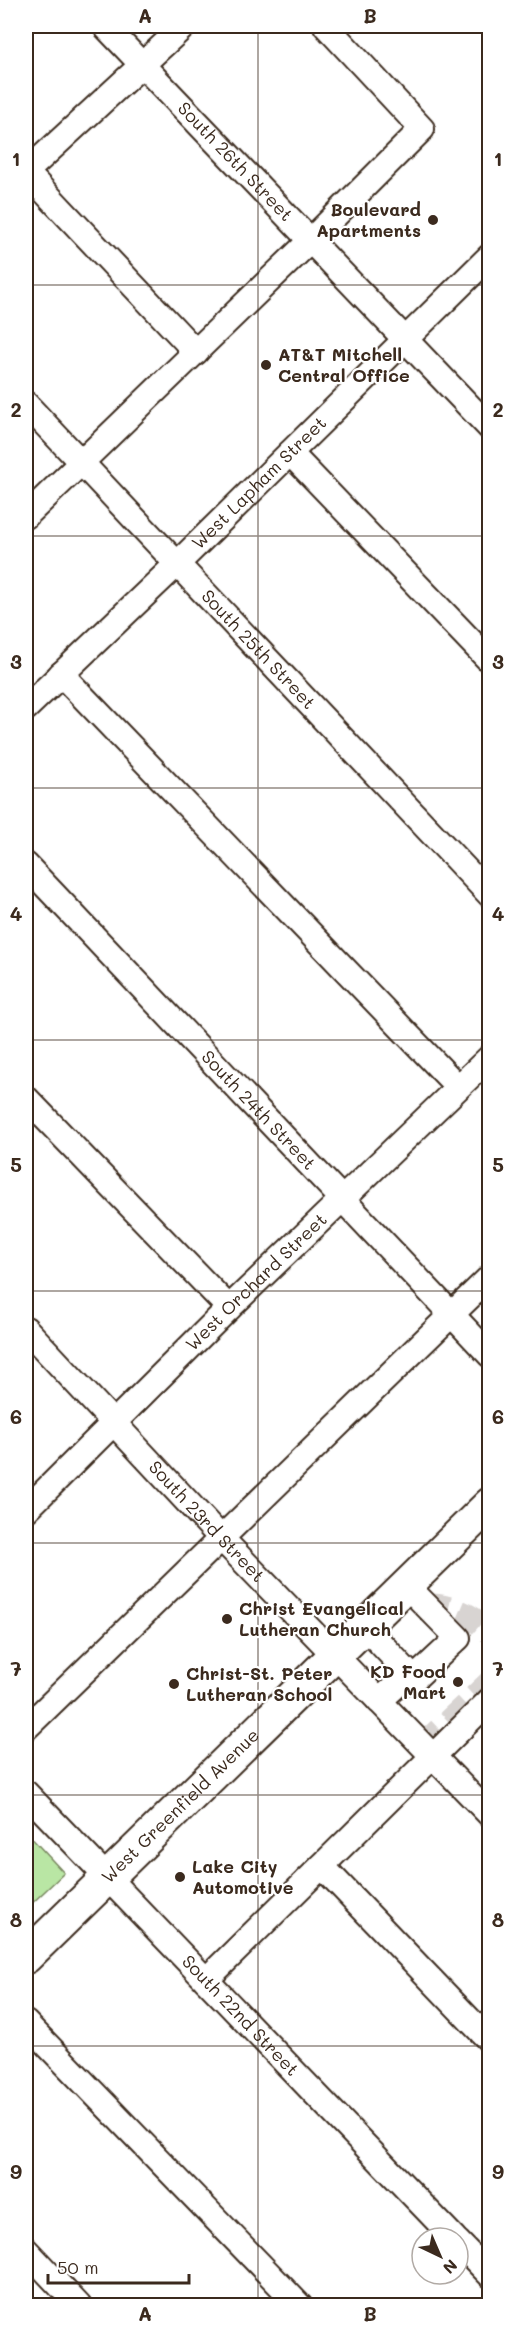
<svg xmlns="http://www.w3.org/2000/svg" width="515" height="2331" font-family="Mali,sans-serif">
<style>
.green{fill:#b9e6a4;stroke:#7a8861;stroke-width:1.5}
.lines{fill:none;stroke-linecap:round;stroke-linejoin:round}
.minor-tunnel{stroke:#d8d4d2;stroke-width:24;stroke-dasharray:24 12;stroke-linecap:butt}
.minor-casing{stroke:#3b2a1e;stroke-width:28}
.major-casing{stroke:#3b2a1e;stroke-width:36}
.minor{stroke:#fff;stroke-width:24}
.major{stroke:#fff;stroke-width:32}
.grid{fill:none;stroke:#3b2a1e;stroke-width:1.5;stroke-opacity:0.55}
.poi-dot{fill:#3b2a1e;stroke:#fff;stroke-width:2}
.labels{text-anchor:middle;stroke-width:4.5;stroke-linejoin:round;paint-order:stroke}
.street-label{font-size:18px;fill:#3b2a1e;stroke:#fff}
.poi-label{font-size:18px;font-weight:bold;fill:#3b2a1e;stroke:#fff;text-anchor:start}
.neatline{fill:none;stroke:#3b2a1e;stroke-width:2}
.grid-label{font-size:20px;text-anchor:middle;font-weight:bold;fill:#3b2a1e}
</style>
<rect width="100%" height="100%" fill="#fff"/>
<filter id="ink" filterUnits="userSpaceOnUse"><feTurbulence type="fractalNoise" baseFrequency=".0167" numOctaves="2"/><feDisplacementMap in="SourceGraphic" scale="12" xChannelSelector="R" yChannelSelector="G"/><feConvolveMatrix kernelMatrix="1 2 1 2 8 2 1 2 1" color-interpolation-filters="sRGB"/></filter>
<g filter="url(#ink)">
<path class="green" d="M26,1832l38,41 -38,36z"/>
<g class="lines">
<g class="minor-tunnel">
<path d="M425,1605c27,1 46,8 65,28"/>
<path d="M422,1746l68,-64"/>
</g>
<g class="minor-casing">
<g id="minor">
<path id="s1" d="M105,26l385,402"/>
<path d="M26,172l170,180"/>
<path d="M26,172l158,-146"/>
<path id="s2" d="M26,404l464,491"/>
<path d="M290,453l200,208"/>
<path d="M26,516l285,-276 111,-111 -96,-103"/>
<path d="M61,674l397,413"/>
<path id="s3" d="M26,708l151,-144 313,-308"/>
<path id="s4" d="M26,865l464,490"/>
<path d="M26,1098l203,210"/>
<path id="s5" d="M26,1329l196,210 268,276"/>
<path id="s6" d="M26,1510l203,-202 261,-251"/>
<path d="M364,1626l50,53"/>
<path d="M379,1701l19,-17 16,-5 44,-41 -52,-53"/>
<path d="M26,1728l464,-451"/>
<path id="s7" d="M26,1793l428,445"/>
<path d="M322,1866l168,175"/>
<path d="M206,1980l284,-280"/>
<path d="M26,2023l274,283"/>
<path d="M458,2242l32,33"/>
<path d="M26,2250l53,56"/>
</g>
</g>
<g class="major-casing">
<g id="major">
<path id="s8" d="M26,1957l464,-453"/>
</g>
</g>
<use href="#minor" class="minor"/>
<use href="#major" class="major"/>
</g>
</g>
<path class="grid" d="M258,26v2280M26,285h464M26,536h464M26,788h464M26,1040h464M26,1291h464M26,1543h464M26,1795h464M26,2046h464"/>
<g class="poi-dot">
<circle cx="433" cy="220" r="6"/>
<circle cx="266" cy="365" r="6"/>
<circle cx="227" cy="1619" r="6"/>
<circle cx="458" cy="1682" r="6"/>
<circle cx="174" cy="1684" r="6"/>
<circle cx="180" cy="1877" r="6"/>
</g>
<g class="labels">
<g class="street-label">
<text dy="6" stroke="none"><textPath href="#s1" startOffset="188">South 26th Street</textPath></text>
<text dy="6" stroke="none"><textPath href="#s3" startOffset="324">West Lapham Street</textPath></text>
<text dy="6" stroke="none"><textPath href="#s2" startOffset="338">South 25th Street</textPath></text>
<text dy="6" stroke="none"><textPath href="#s4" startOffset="338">South 24th Street</textPath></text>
<text dy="6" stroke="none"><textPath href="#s6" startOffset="324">West Orchard Street</textPath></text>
<text dy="6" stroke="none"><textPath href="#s5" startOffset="264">South 23rd Street</textPath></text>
<text dy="6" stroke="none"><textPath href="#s8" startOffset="216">West Greenfield Avenue</textPath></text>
<text dy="6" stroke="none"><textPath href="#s7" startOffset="309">South 22nd Street</textPath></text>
</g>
<g class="poi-label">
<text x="421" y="216" text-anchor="end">Boulevard<tspan x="421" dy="21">Apartments</tspan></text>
<text x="278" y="361">AT&amp;T Mitchell<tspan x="278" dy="21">Central Office</tspan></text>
<text x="239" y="1615">Christ Evangelical<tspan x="239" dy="21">Lutheran Church</tspan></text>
<text x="446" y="1678" text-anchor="end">KD Food<tspan x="446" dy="21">Mart</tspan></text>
<text x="186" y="1680">Christ-St. Peter<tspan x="186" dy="21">Lutheran School</tspan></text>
<text x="192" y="1873">Lake City<tspan x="192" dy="21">Automotive</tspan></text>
</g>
</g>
<rect width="515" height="2331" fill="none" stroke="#fff" stroke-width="66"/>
<g transform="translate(440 2256) rotate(136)"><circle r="28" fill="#ffffff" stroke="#b1aaa5" stroke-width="1.5"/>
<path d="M0-4.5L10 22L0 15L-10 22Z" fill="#3b2a1e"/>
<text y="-9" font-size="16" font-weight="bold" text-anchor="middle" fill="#3b2a1e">N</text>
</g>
<path d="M48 2274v9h141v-9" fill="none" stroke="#3b2a1e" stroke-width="3"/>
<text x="57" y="2274" font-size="18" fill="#3b2a1e" stroke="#ffffff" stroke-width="4.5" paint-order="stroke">50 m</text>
<rect x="33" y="33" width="449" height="2265" class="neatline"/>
<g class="grid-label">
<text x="145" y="23">A</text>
<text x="370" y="23">B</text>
<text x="16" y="166">1</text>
<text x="498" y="166">1</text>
<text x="16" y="417">2</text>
<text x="498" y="417">2</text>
<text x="16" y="669">3</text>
<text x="498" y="669">3</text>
<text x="16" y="921">4</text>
<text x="498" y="921">4</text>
<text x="16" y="1172">5</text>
<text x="498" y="1172">5</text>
<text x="16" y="1424">6</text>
<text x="498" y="1424">6</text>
<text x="16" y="1676">7</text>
<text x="498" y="1676">7</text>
<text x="16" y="1927">8</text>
<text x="498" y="1927">8</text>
<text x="16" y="2179">9</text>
<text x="498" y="2179">9</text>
<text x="145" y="2321">A</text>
<text x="370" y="2321">B</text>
</g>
</svg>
